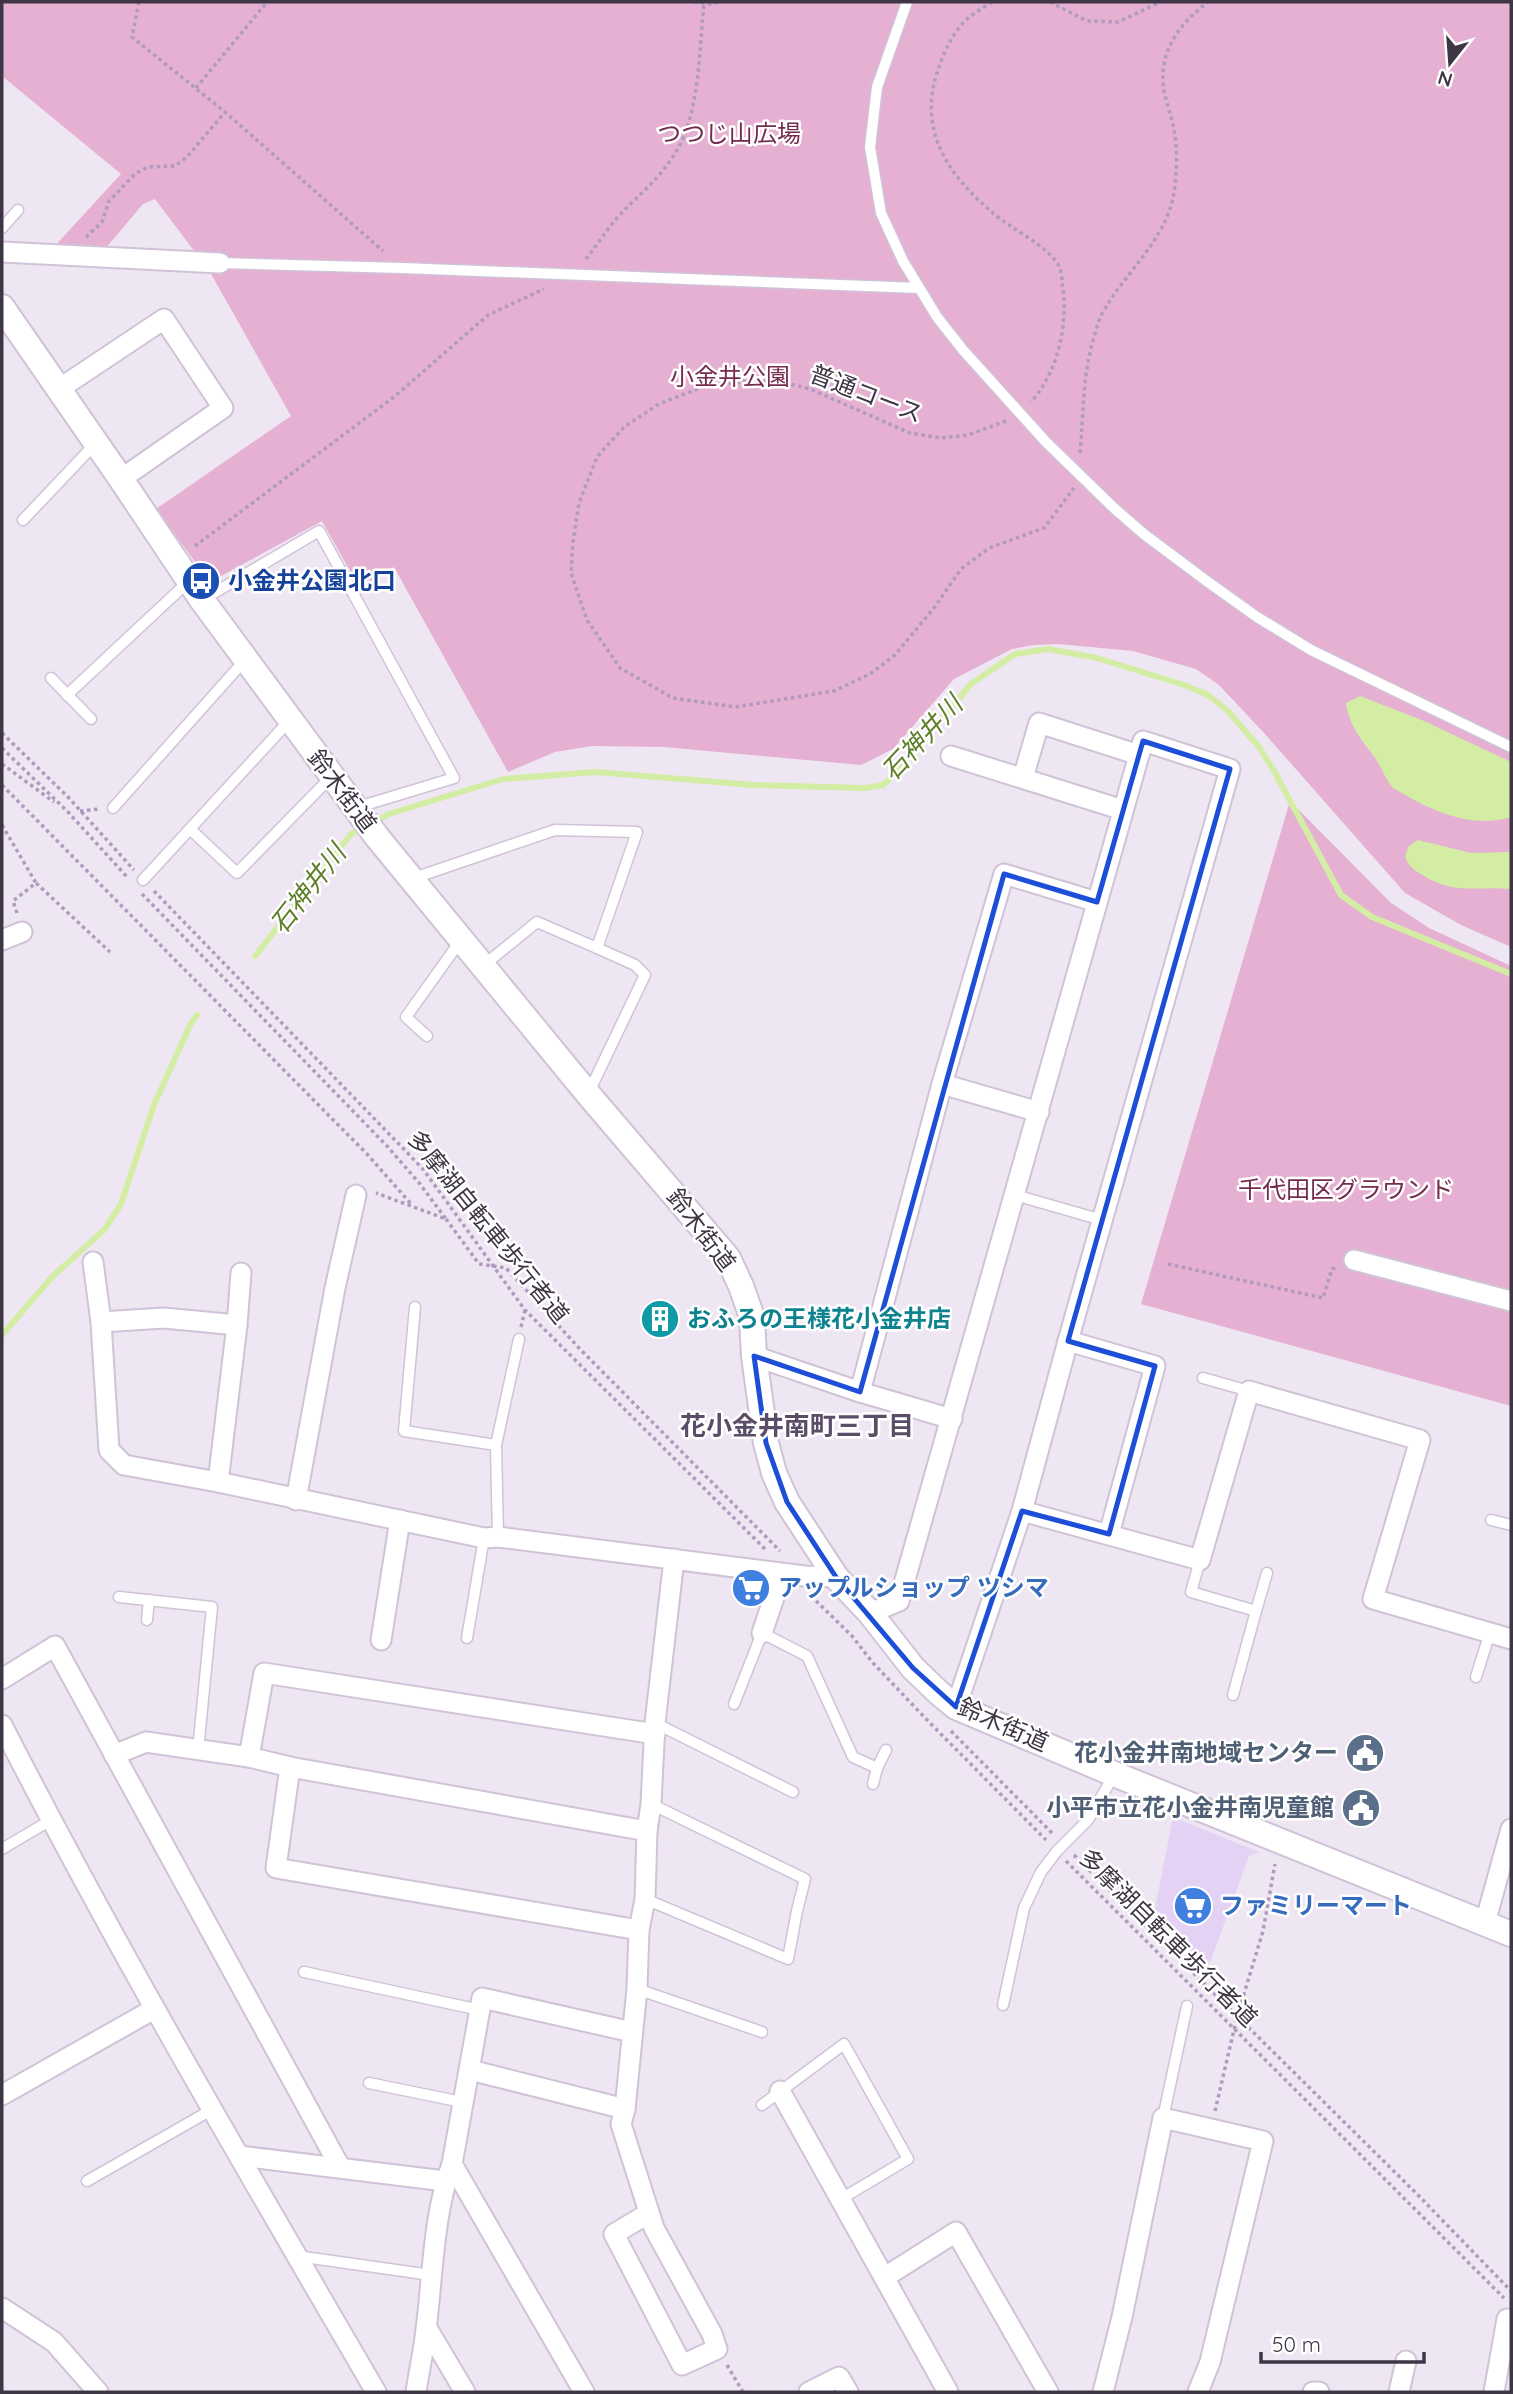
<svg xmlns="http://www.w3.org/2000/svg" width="1513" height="2394" font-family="Quicksand,'Noto Sans JP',sans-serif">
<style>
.commercial{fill:#e3d2f4}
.green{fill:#e5b0d1}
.water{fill:#d4eda4}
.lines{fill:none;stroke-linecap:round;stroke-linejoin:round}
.stream{stroke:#d4eda4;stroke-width:6}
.service-casing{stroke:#d0c3d8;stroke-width:13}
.minor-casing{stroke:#d0c3d8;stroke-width:23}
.tertiary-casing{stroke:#d0c3d8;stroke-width:28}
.path{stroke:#b09bbf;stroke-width:3.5;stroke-dasharray:3.5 3.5;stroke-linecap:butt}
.service{stroke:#fff;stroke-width:10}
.minor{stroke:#fff;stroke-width:19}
.tertiary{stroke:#fff;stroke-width:24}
.marked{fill:none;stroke:#1d4ed8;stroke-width:5;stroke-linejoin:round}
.labels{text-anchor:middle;stroke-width:5;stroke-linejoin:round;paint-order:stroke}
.park-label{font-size:24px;fill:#742b4c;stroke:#fff}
.street-label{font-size:24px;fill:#3e3645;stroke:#fff}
.transit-label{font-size:24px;font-weight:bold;fill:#164399;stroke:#fff;text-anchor:start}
.culture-label{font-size:24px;font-weight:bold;fill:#0d838f;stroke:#fff;text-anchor:start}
.shop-label{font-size:24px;font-weight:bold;fill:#366cbe;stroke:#fff;text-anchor:start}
.service-label{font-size:24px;font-weight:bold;fill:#4e5e75;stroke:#fff;text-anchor:end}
.water-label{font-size:26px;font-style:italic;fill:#5f7e29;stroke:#fff}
.neighbourhood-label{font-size:26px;font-weight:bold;fill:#5b4d67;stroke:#fff}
</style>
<rect width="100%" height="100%" fill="#eee6f2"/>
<path class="commercial" d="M1173,1817l86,35 -10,4 -41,112 -54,-54z"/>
<g class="green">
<path d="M2,2h1509v945l-50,-22 -56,-32 -140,-159 -46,-49 -23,-16 -63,-18 -75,-7 -24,1 -22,4 -58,30 -61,70 -32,16 -197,-18 -72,-1 -37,6 -47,20 -114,-205 -35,20 -37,-66 -112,61 -54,-73 135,-93 -81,-144 -55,-73 -12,5 -38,45 -52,-1 68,-74 -119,-98z"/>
<path d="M1290,801l101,102 38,25 82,38v440l-370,-102z"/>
</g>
<g class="water">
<path d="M1360,696l64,25 87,41v55c-35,11 -73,-3 -104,-21 -4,-3 -10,-5 -14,-8 -8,-9 -12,-23 -20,-33 -12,-15 -25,-32 -27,-52z"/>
<path d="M1418,840l53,13 40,-1v37c-33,-3 -56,6 -87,-13 -10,-6 -15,-9 -19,-19l3,-10z"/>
</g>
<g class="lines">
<g class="stream">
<path d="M374,822l15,-8 114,-35 93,-7 157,13 112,3 18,-3 13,-12 75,-89 44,-30 33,-5 49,9 87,27 24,10 20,16 31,36 14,22 68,126 31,22 139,57"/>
<path d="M255,956l96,-122 14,-7"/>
<path d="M2,1335l51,-59 52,-47 16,-25 33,-99 37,-82 6,-8"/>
</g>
<g class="service-casing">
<g id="service">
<path d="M907,2l-30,85 -7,60 11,66 22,48 34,56 26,33 83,92 69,67 30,26 63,47 49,35 54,33 200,97"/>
<path d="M2,228l16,-18"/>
<path d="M220,263l182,5 516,20"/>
<path d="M23,520l73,-77"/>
<path d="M202,600l117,-69 135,247 -99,30"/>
<path d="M51,678l40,41"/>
<path d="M67,695l122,-114"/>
<path d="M113,808l131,-147"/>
<path d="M190,829l47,44 94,-96"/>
<path d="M411,879l144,-49 82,2 -40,116 -60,-26 -53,43"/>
<path d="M143,880l146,-159"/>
<path d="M427,1036l-21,-19 55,-77"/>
<path d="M589,1092l56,-117 -10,-10 -38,-17"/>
<path d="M1015,1195l87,25"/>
<path d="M415,1307l-11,124 92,14"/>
<path d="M1203,1378l46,13"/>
<path d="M1491,1520l20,5"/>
<path d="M498,1537l-2,-92 23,-106"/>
<path d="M1200,1560l-9,32 65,19 -23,84"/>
<path d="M119,1597l93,10 -14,143"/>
<path d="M1256,1611l11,-38"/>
<path d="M147,1620l2,-20"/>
<path d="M467,1638l17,-100"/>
<path d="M1476,1677l14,-45"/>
<path d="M734,1704l28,-71 45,23 46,101 24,11 -4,16"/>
<path d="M655,1723l138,69"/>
<path d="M877,1768l9,-18"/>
<path d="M2,1849l49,-29"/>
<path d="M645,1899l143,60 9,-48 8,-32 -154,-75"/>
<path d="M304,1972l176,38"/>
<path d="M637,1989l125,43"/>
<path d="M1003,2005l21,-97 17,-36 16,-21 31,-31 26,-45"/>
<path d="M369,2083l93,19"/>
<path d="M762,2105l82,-61 64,115 -67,40"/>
<path d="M1163,2118l24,-112"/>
<path d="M87,2181l126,-72"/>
<path d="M297,2256l134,19"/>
</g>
</g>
<g class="minor-casing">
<g id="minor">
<path d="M2,252l218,11"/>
<path d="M59,389l105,-70 59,89 -102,71"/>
<path d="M951,756l172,54"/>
<path d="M1023,778l16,-55 100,32"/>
<path d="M2,940l20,-8"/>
<path d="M942,1084l97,28"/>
<path d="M1354,1260l157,41"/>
<path d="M93,1262l8,60 8,128 15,15 94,17 266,56 14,-1 307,39 31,1"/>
<path d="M101,1322l63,-4 73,7 4,-52"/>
<path d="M1068,1341l87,25 -46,168"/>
<path d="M754,1356l106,36 92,27"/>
<path d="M860,1392l82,-308 62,-210 93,28"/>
<path d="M218,1482l19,-157"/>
<path d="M296,1500l39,-212 21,-93"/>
<path d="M1022,1511l178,49 49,-169 171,49 -47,159 138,40"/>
<path d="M870,1613l29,-12 244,-860 87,28 -162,572 -46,170 -66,196"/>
<path d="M762,1633l20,-59"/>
<path d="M381,1640l19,-120"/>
<path d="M2,1679l53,-33 285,521"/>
<path d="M2,1725c116,227 246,447 374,667"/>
<path d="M114,1755l32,-13 103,15 41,10 357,64"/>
<path d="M249,1757l15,-84 391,61"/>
<path d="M290,1767l-14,101 363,62"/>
<path d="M1485,1923l26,-94"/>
<path d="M470,2070l155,39"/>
<path d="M780,2091l168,301"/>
<path d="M2,2095l152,-86"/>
<path d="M240,2156l205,25"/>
<path d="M452,2164l132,228"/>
<path d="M649,2213l-35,21 68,131 35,-16 -5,-15 -58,-106 -33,-104 4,-15 12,-120 2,-59 6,-31 2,-68 4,-27 4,-81 19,-164"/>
<path d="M885,2277l71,-45 92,160"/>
<path d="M2,2308l52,34 44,50"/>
<path d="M427,2328l38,64"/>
<path d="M416,2392c3,-21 8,-42 10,-63 7,-53 7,-115 26,-165l30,-166 150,34"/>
<path d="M809,2392l30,-15 9,15"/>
<path d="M1103,2392l19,-75 41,-199 100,23 -53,221 -12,30"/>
<path d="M1313,2392h6"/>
<path d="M1399,2392l7,-31"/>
<path d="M1494,2392l13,-73"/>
</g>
</g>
<g class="tertiary-casing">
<path id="tertiary" d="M2,307l119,172 81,121 175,237 211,257 140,164 13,28 11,31 2,39 12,87 8,30 13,29 49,75 34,36 43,55 26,25 17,14 158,67 397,160"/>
</g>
<g class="path">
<path d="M139,2l-7,35 93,75 158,139"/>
<path d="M694,2l17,2 9,-2"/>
<path d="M992,2c-9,6 -22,13 -30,22 -11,13 -19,30 -24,46 -21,60 10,105 55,143 18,16 54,32 66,53 2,4 3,11 3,16 7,39 -3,89 -31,120"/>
<path d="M1050,2l37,19 31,1 42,-20"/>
<path d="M196,88l71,-86"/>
<path d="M86,237l16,-15 7,-21 27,-28 12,-6 27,-1 12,-9 38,-45"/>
<path d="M586,259c10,-13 19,-26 29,-39 21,-23 45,-41 61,-68 24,-39 23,-103 28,-148"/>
<path d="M1006,421l-38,14 -27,3 -31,-5 -100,-44 -32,-8h-29l-49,7 -41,16 -35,23 -27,30 -18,46 -6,39 -2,31 16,47 33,48 53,30 62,9 99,-16 36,-17 24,-18 40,-48 27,-39 28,-21 55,-20 30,-40"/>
<path d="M1080,453c4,-42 2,-75 14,-116 3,-10 6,-22 12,-30 22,-37 57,-65 67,-109 4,-21 5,-47 1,-69 -3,-16 -10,-31 -11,-47 -2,-35 19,-60 45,-80"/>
<path d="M195,546l199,-149 94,-82 56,-26"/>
<path d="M2,733l66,64 66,73"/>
<path d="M2,748l66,64 60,66"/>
<path d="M2,764l52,38"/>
<path d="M2,785l365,369 44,50"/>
<path d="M80,811l20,-2"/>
<path d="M2,825l34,58"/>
<path d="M154,891l269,278 102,141 242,241"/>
<path d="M142,894l245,252 33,38 26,35 -70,-26"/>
<path d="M17,913l-4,-12 23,-18 74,69"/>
<path d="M446,1219l33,45 27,4 73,80 201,203"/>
<path d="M1168,1264l155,34 9,-29 4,-1"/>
<path d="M521,1327l4,-17"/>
<path d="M811,1596l41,40 21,27 56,59 117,118"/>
<path d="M951,1731l103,104"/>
<path d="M1074,1855l343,339 94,97"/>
<path d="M1066,1861l438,437"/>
<path d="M1215,2111l22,-94 26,-86 12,-67"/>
<path d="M727,2365l16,27"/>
</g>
<use href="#service" class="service"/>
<use href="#minor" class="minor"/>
<use href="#tertiary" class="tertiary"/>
</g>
<path class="marked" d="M1143,741l87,28 -162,572 87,25 -46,168 -87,-23 -66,196 -43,-39 -77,-91 -49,-75 -21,-59 -12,-87 106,36 144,-518 93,28z"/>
<defs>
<g id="bus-disc" transform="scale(2.0125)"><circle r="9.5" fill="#1a4fb4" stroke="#fff"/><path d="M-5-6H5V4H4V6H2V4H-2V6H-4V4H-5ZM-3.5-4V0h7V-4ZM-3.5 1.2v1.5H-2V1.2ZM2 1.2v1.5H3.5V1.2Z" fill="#fff"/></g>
<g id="building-disc" transform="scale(2.0125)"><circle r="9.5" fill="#0f9aa8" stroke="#fff"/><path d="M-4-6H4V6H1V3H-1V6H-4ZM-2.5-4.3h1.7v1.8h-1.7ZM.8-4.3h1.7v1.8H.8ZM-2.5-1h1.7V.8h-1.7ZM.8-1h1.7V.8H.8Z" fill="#fff"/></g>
<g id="supermarket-disc" transform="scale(2.0125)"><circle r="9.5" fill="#3f7fe0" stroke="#fff"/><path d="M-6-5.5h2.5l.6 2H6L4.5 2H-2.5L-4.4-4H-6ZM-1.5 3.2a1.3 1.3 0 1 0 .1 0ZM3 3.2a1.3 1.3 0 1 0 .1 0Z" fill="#fff"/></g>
<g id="civic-disc" transform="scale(2.0125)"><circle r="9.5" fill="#5c6f8a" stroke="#fff"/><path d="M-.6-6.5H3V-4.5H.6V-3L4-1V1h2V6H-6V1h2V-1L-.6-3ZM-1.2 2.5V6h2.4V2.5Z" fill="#fff"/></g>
</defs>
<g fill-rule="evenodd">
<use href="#bus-disc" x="201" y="581"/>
<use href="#building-disc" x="660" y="1319"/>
<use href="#supermarket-disc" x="751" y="1588"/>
<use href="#civic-disc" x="1365" y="1753"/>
<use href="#civic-disc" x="1361" y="1808"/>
<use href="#supermarket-disc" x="1193" y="1906"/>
</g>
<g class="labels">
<g class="park-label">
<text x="729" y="142">つつじ山広場</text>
<text x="730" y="385">小金井公園</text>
<text x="1346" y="1198">千代田区グラウンド</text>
</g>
<g class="street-label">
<text transform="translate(866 394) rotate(21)" y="8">普通コース</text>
<text transform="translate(342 791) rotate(53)" y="8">鈴木街道</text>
<text transform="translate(488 1227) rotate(51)" y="8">多摩湖自転車歩行者道</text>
<text transform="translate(701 1230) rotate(53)" y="8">鈴木街道</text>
<text transform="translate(1003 1725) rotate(24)" y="8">鈴木街道</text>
<text transform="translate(1168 1938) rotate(45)" y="8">多摩湖自転車歩行者道</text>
</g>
<g class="transit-label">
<text x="228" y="589">小金井公園北口</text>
</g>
<g class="culture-label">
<text x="687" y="1327">おふろの王様花小金井店</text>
</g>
<g class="shop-label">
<text x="778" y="1596">アップルショップ ツシマ</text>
<text x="1220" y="1914">ファミリーマート</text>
</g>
<g class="service-label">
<text x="1338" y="1761">花小金井南地域センター</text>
<text x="1334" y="1816">小平市立花小金井南児童館</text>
</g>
<g class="water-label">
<text transform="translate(922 738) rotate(-47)" y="9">石神井川</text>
<text transform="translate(308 889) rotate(-52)" y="9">石神井川</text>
</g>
<g class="neighbourhood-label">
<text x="797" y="1435">花小金井南町三丁目</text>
</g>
</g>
<rect width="1513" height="2394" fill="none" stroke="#3e3645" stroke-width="7"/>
<g transform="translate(1450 63) rotate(197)" stroke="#ffffff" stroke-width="5" paint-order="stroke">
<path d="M0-5L12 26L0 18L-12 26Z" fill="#3e3645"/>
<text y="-10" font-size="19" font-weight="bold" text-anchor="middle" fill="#3e3645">N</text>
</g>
<path d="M1261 2352v10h163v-10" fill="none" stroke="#3e3645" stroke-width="3.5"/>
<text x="1272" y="2352" font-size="21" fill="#3e3645" stroke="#ffffff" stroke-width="5" paint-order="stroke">50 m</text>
</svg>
